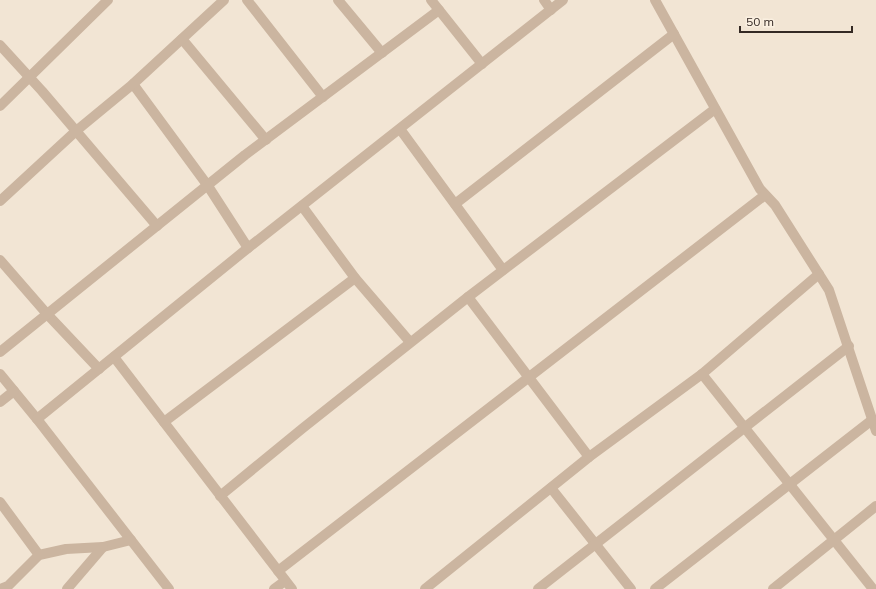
<svg xmlns="http://www.w3.org/2000/svg" width="876" height="589" font-family="Mulish,sans-serif">
<style>
.lines{fill:none;stroke-linecap:round;stroke-linejoin:round}
.minor{stroke:#cbb5a0;stroke-width:10}
</style>
<rect width="100%" height="100%" fill="#f2e5d4"/>
<g class="lines">
<g class="minor">
<path d="M247,0l76,97"/>
<path d="M338,0l44,53"/>
<path d="M431,0l51,64"/>
<path d="M544,0l7,10"/>
<path d="M655,0l105,189 15,16 54,85 47,141"/>
<path d="M182,39l84,101"/>
<path d="M0,45l42,46 115,135"/>
<path d="M133,84l75,102 40,62"/>
<path d="M0,106l108,-106"/>
<path d="M400,129l103,141"/>
<path d="M0,201l76,-70 57,-47 91,-84"/>
<path d="M455,204l219,-170"/>
<path d="M302,206l53,72 55,64"/>
<path d="M0,260l47,54 52,55"/>
<path d="M468,297l121,160"/>
<path d="M0,352l245,-197 194,-145"/>
<path d="M114,357l178,232"/>
<path d="M0,374l37,45 132,170"/>
<path d="M702,374l171,215"/>
<path d="M0,402l14,-11"/>
<path d="M37,419l211,-171 315,-248"/>
<path d="M164,422l191,-144"/>
<path d="M551,488l80,101"/>
<path d="M220,496l83,-68 165,-131 247,-188"/>
<path d="M0,502l39,53"/>
<path d="M278,571l487,-376"/>
<path d="M0,589l8,-3 31,-31 27,-6 37,-2 28,-7"/>
<path d="M67,589l36,-42"/>
<path d="M274,589l11,-8"/>
<path d="M425,589l164,-132 113,-83 117,-100"/>
<path d="M538,589l311,-243"/>
<path d="M655,589l217,-169"/>
<path d="M773,589l103,-83"/>
</g>
</g>
<path d="M740 26v6h112v-6" fill="none" stroke="#342924" stroke-width="2"/>
<text x="746" y="26" font-size="12" fill="#342924" stroke="#faefe0" stroke-width="3" paint-order="stroke">50 m</text>
</svg>
